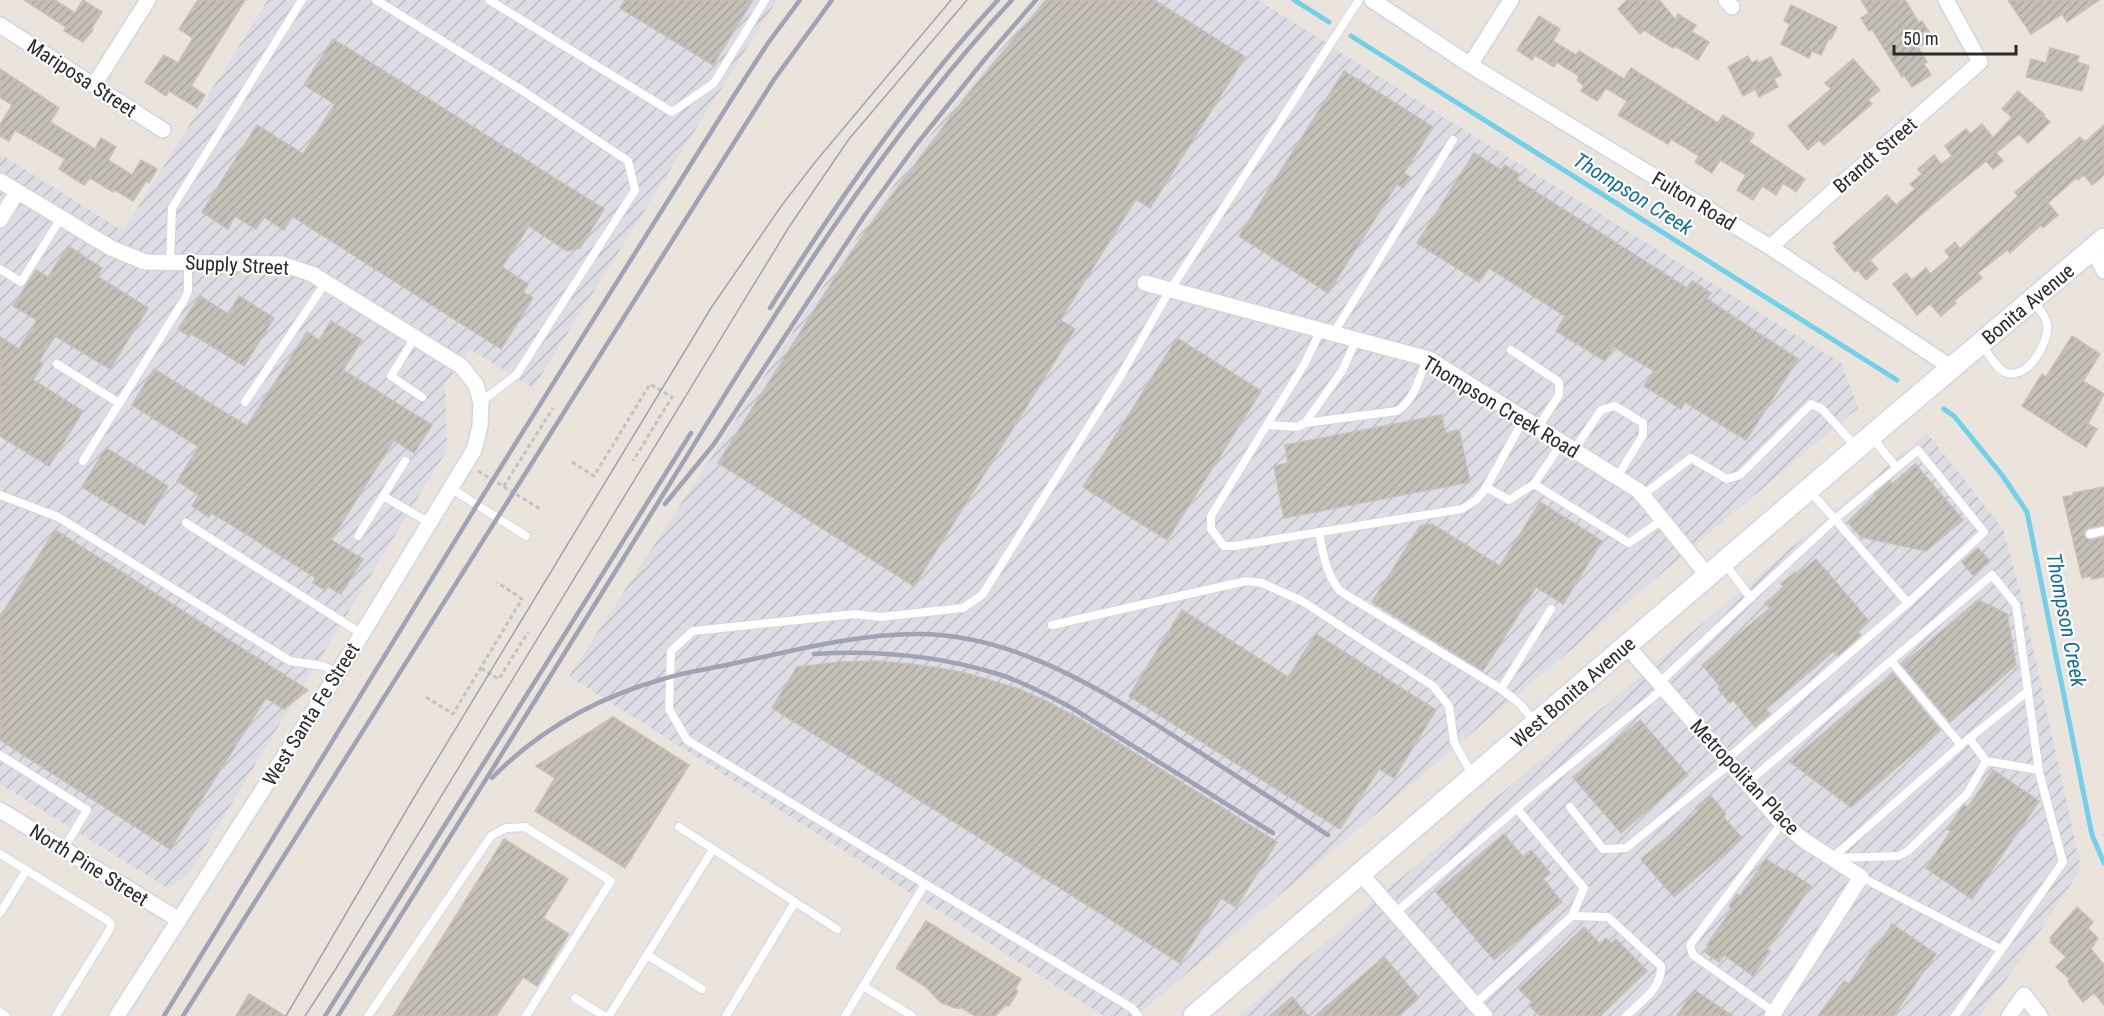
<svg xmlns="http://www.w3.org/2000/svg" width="2104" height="1016" font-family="'Roboto Condensed',sans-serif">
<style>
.industrial{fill:url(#industrial-furrows)}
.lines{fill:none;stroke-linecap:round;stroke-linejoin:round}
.stream{stroke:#71d1eb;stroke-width:5}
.building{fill:url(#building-hatch);stroke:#c7c0b6;stroke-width:1.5}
.service-casing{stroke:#d1d5e2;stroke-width:10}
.minor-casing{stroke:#d1d5e2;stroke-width:18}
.secondary-casing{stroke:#d1d5e2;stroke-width:24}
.path{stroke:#c3c3c3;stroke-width:3;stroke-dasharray:4.5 3;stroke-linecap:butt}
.service{stroke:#fff;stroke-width:8}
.minor{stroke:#fff;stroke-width:15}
.secondary{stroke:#fff;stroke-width:21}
.tram{stroke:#9fa3b3;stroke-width:1.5}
.rail{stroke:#9fa3b3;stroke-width:4.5}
.labels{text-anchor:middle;stroke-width:4.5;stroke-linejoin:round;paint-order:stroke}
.street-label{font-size:20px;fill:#2a2a2a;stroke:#fff}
.water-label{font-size:21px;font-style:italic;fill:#116f96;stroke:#fff}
</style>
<defs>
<pattern id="industrial-furrows" width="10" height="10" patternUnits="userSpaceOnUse" patternTransform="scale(1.5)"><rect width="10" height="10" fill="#dedce4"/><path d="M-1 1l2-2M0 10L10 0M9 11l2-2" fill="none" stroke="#bfbdc4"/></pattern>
<pattern id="building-hatch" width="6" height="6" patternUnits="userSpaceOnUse" patternTransform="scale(1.5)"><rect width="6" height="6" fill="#c4bfb7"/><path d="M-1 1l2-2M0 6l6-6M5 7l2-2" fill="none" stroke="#a9a49e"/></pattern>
</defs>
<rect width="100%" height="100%" fill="#ebe4dc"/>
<g class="industrial">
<path d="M268,0h509l-244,388 -63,-39 -25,35 2,66 -259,425 -20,13 -168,-104v-630l123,77z"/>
<path d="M1041,0h217l193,122 390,241 17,45 -722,608h-32l-535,-340 242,-372 56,-81 59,-83z"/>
<path d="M1927,433l76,96 19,69 59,271 -54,81 -47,66h-742z"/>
</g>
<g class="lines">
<g class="stream">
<path d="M1294,0l35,22"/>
<path d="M1351,36l546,344"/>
<path d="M1944,409l10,7 48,59 25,37 65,323 12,28"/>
</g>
</g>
<g class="building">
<path d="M24,0h31l20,13 8,-13 19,12 -11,17 2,1 -10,12 -19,-11 2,-4z"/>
<path d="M198,0h47l-54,86 14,9 -8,13 -28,-17 -3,5 -21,-14 19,-27 14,8 15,-25 -14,-9z"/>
<path d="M625,0h128l-40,65 -93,-57z"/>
<path d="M1046,0h108l91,57 -95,151 -14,-9 -76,121 15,9 -161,257 -196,-123 124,-197 38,-55 88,-117z"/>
<path d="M1627,0h32l16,19 3,-5 18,11 -4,7 17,10 -11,18 -23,-14 -2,2 -29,-18 -4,4 -22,-25z"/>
<path d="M1861,0h44l14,23 3,-2 11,17 -15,9 9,15 -3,2 7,11 -19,12 -8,-12 -2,2 -30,-48 -3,2 -8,-13 8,-5z"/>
<path d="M2008,0h91l-32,22 -5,-8 -31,20z"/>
<path d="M1791,5l46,22 -6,12 -2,-1 -8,17 -9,-4 -3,7 -28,-14 9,-20 -6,-3z"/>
<path d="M1539,16l21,13 -7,12 23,14 3,-4 45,28 7,-11 87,55 5,-8 31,19 -5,8 56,37 -9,13 -13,-9 -7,12 -14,-9 -9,14 -16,-10 9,-15 -26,-15 -8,13 -17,-11 4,-6 -28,-17 -3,5 -50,-29 9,-14 -21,-13 -9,13 -16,-10 3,-5 -7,-6 2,-4 -22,-14 -3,5 -19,-12 -3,5 -15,-10z"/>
<path d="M333,39l271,170 -24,39 -13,3 -38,-25 -27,41 26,17 -5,8 10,6 -32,51 -209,-133 -8,14 -20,-13 -8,12 -21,-13 -7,13 -26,-17 55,-87 46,29 32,-50 -31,-19z"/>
<path d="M2050,48l29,8 -2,6 12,4 -7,25 -56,-14 5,-18 15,4z"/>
<path d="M1748,56l4,7 5,-3 1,3 13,-6 10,18 -7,4 4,8 -19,10 -4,-8 -12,7 -15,-29z"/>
<path d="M1853,59l27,31 -12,10 4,4 -48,41 -5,-5 -11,10 -20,-24 43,-37 -6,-6z"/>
<path d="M0,69l59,39 -9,14 45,27 6,-11 15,9 -8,13 24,15 9,-15 16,9 -8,14 -3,-2 -3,5 -10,15 -18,-11 -2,2 -23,-14 -6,7 -25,-16 6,-10 -50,-29 -6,11 -9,-5v-11l12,-20 -12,-8z"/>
<path d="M1344,71l89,56 -29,46 6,4 -7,11 -6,-4 -69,109 -89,-57z"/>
<path d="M2018,91l27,24 -2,1 7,6 -22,21 -9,-9 -23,19 7,8 -10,8 -7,-8 -56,46 -60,53 8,9 -12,11 -8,-10 -3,2 -20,-23 2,-1 -4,-5 54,-48 9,10 19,-16 -5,-5 12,-10 -4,-5 16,-14 7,9 11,-8 -7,-10 21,-17 4,5 12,-10 11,14 19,-21 -10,-8z"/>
<path d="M2104,125v50l-12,10 -8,-10 -6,5 -2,-2 -28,25 10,12 -15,13 -2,-3 -31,28 -3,-3 -29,23 4,5 -28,23 2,2 -15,13 -11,-12 -13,11 -24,-31 13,-11 6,7 14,-12 4,6 20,-17 -5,-6 10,-9 5,7 58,-53 -3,-4 65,-55 5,5z"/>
<path d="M1474,153l27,17 4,-5 14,9 -3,5 171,109 5,-7 19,12 -4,6 91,60 -52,81 -61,-38 -4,7 -37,-23 10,-15 -40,-24 -9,14 -49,-30 9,-15 -76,-48 -10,14 -62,-39z"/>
<path d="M68,246l34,22 -5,8 51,32 -38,61 -55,-33 -16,25 4,3 -10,16 50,31 -34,55 -49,-30v-99l19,12 18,-29 -24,-14 23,-36 12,7z"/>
<path d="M200,296l28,18 11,-18 35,22 -30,48 -54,-33 -1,3 -11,-7z"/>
<path d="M331,321l31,19 -19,30 89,55 -18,28 -20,-13 -63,100 32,19 -22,35 -14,-8 -2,4 -12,-7 3,-5 -86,-54 -19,-11 -2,4 -17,-11 7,-11 -22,-14 22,-34 -67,-42 22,-36 93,57 60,-94 12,8z"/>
<path d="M2072,336l28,18 -17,27 21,13 -16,30 9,5 -11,18 -64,-41 20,-32 4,3z"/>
<path d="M1177,338l84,53 -94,149 -84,-53z"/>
<path d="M1442,415l3,18 14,-3 11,52 -186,36 -10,-52 14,-3 -3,-18z"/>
<path d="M106,448l62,38 -24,39 -62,-38z"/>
<path d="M1915,464l48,56 -37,31 -65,-14 -13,-15 29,-25 -3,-3 16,-13 2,3z"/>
<path d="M2104,487v38l-16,3 -4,7 5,5 15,-3v40l-12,2v-3l-10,2 -19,-81 11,-2 -1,-2z"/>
<path d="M1540,502l62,39 -39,63 -27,-17 -53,84 -111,-69 48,-76 12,-2 68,42z"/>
<path d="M55,530l253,160 -24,19 -18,-11 -96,151 -170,-109v-123z"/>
<path d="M1978,548l12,13 -17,14 -11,-13z"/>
<path d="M1816,559l53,62 -12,10 4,4 -23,21 -4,-5 -68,58 4,5 -15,13 -22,-27 -3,3 -12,-14 2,-3 -18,-21 68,-57 -5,-5 19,-16 -3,-3 14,-12 2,3z"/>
<path d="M1978,600l29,14 9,51 -66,57 -48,-57z"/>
<path d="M1182,610l106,67 28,-43 120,76 -42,68 -15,-9 -39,60 -211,-133z"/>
<path d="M876,661l36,3 50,8 54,16 28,12 38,20 195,122 -41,65 -15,-9 -41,65 -408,-255 25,-41 43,-5z"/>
<path d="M1893,673l47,57 -89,77 -61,-45z"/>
<path d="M613,717l76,48 -64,103 -90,-57 20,-33 -19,-12z"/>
<path d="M1640,720l48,55 -67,58 -48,-56z"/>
<path d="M1993,770l46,31 -67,98 -46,-31 25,-37 -4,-2 16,-23 1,-1 4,2z"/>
<path d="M1710,795l16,19 -3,3 19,21 -68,59 -33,-38 57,-48 -3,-3z"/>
<path d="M1504,834l19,23 8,-7 19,23 -7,6 19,23 -68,58 -58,-68z"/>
<path d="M504,839l64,40 -25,39 26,16 -32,52 -14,-9 -27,39h-103z"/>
<path d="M1766,859l19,12 1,-2 25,17 -44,63 3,2 -17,25 -29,-21 -5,7 -14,-10 4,-6 -2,-1 25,-36 -3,-3 8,-12 3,2z"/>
<path d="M2077,907l16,15 -5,6 10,10 -7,11 13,16v40l-10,-12 -11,9 -13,-17 -2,-4 2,-2 -14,-12 10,-10 -16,-15 2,-2 -2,-2z"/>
<path d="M926,921l95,58 -6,10 3,2 -9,15 -3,-1 -11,11h-20l-13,-8h-7l-15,-6 -14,-15 -30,-19z"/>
<path d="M1892,924l44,30 -43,62h-75l26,-35 5,3 28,-41 2,1z"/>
<path d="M1584,927l16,17 6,-6 5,6 5,-5 31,32 -47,45h-60l-11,-11 3,-3 -13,-13z"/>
<path d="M1384,957l35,41 -20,18h-84z"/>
<path d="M1694,990l39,26h-56z"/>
<path d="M249,994l20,12 16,10h-49z"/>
<path d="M1292,997l16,19h-38z"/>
</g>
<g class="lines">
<g class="service-casing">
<g id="service">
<path d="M376,0l144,89 108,72 7,29 -118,184 -36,28"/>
<path d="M489,0l183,112 42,-29 51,-83"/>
<path d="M170,262l2,-54 130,-208"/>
<path d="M0,269l21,13 40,-64"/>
<path d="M1321,330l-16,33 -94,153v13l13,17h10l228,-37 14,-9 8,-9 40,-72"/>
<path d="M1333,334l120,-194"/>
<path d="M415,337l-24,39 31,21"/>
<path d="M1982,345c6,8 15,25 25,28 21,6 43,-31 40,-49 -1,-9 -10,-17 -15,-24"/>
<path d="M1511,350l48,32v13l-21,32"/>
<path d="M57,364l62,39"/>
<path d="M245,402l81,-120"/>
<path d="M1305,423l92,-12c18,-12 22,-33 30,-52"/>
<path d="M1268,425l30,2 7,-4 37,-52 14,-31"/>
<path d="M1872,437l24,30"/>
<path d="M1562,443l-28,41 95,59 33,-23"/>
<path d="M1574,450l27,-40 14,-4 28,17v12l-26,42"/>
<path d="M83,461l101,-161 4,-9v-29"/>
<path d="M1486,487l23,13 25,-16"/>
<path d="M452,489l74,47"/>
<path d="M1810,491l98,112"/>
<path d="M0,495l58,22 232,144 33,5 15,7"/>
<path d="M1643,495l48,-37 36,21 13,-4 71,-71 11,5 34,38"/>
<path d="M383,496l47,27"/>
<path d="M186,523l176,111"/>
<path d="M1319,532c4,22 7,42 21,59l161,98 18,14 16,19"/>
<path d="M2090,534l14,-3"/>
<path d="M358,536l47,-75"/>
<path d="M1725,564l26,34"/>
<path d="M1052,625l194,-44 16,2 40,18 131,85 16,20 5,36 19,34"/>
<path d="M1659,683l176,-164 83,-69 66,82 -76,71 -182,157"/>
<path d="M1501,689l50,-80"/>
<path d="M1966,741l62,-50"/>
<path d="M0,755l87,55 -24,40"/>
<path d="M1986,761l53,9"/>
<path d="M1747,783l245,-208 24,30 23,167 24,90 -108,154"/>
<path d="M1570,807l33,42 23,-1 104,-84"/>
<path d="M1517,809l67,79 -12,28 36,1 53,49c1,23 -20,35 -35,50"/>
<path d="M679,827l116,75 -69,114"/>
<path d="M0,854l107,66 4,4 -1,5 -54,87"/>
<path d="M1832,858l129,-113 -70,-84"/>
<path d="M1836,858l62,-2 10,-5 59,-57 19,-33 -17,-23"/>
<path d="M1861,877l139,72"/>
<path d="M925,884l-238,-144 -18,-31 2,-58 22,-20 162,-17 25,3 83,-9 19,-13 138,-218 50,-87 189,-290"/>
<path d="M795,902l42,27"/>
<path d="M0,913l26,-42"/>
<path d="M1395,913l139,-119 130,-106"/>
<path d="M647,955l55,34"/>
<path d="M863,986l49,30"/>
<path d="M575,998l29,18"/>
<path d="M1475,1004l97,-88"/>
<path d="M0,1012l6,4"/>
<path d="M1774,1012l-81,-57 -3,-10 92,-122"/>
<path d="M368,1016l123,-180 15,-8 19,-1 86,54 -85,135"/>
<path d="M609,1016l104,-167"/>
<path d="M845,1016l80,-132 207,124 6,8"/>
</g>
</g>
<g class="minor-casing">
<g id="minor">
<path d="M1372,0l98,65 300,182 182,121"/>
<path d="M1726,0l6,7"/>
<path d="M0,25l163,105"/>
<path d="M1470,65l41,-65"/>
<path d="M94,85l54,-85"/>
<path d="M0,181l111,67 34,14 137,2 30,10 149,92 15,19 5,18 -1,23 -6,24 -136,223 -221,343"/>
<path d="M0,220l17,-28"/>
<path d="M1770,247l210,-185 -34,-62"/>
<path d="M2093,249l11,22"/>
<path d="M1145,283l284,76 210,132 69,85"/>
<path d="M1627,646l152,174 26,21 56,36 -89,139"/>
<path d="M0,810l179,110"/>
<path d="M1361,874l124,142"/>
<path d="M2009,1016l15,-21 16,21"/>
</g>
</g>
<g class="secondary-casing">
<path id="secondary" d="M1194,1016l677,-580 233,-197"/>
</g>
<g class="path">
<path d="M572,462l22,14 56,-92 22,13 -39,64"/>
<path d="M478,471l64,39"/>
<path d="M504,486l49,-78"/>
<path d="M481,668l18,11 29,-47"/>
<path d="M426,697l27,17 69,-115 -25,-17"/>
</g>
<use href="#service" class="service"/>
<use href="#minor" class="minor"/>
<use href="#secondary" class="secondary"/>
<g class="tram">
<path d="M286,1016l130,-222 295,-486 71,-103 34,-44 135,-161"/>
<path d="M305,1016l30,-46 454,-743 60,-88 118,-139"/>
</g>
<g class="rail">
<path d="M770,308c68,-107 141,-214 228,-308"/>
<path d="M665,504l49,-60 151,-229 51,-70 69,-86 51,-59"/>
<path d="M814,654c63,-4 127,2 187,21 25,8 48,21 71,33l201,125"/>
<path d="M492,778c47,-48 107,-81 171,-99 22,-7 45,-10 68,-15 61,-13 124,-30 187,-30 102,0 195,63 278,116 44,28 88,57 132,85"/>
<path d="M164,1016l313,-511 256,-408 35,-54 32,-43"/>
<path d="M183,1016l590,-935 59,-81"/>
<path d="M325,1016l366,-583"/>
<path d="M338,1016c111,-176 221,-354 331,-531 104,-168 208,-340 343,-485"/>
</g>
</g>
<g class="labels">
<g class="street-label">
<text transform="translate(82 78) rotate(33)" y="7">Mariposa Street</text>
<text transform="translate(1875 155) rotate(-41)" y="7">Brandt Street</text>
<text transform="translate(1694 201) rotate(31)" y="7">Fulton Road</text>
<text transform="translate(237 265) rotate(3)" y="7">Supply Street</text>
<text transform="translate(2028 304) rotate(-40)" y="7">Bonita Avenue</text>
<text transform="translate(1501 407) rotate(31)" y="7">Thompson Creek Road</text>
<text transform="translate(1573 692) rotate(-41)" y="7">West Bonita Avenue</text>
<text transform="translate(311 714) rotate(-58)" y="7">West Santa Fe Street</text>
<text transform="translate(1745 777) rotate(47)" y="7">Metropolitan Place</text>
<text transform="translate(89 865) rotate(32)" y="7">North Pine Street</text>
</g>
<g class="water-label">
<text transform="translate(1633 194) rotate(32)" y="7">Thompson Creek</text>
<text transform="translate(2066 620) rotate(79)" y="7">Thompson Creek</text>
</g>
</g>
<path d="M1894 45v9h122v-9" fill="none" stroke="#2a2a2a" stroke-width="3"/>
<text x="1903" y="45" font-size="18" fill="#2a2a2a" stroke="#ffffff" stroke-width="4.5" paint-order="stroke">50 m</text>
</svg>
